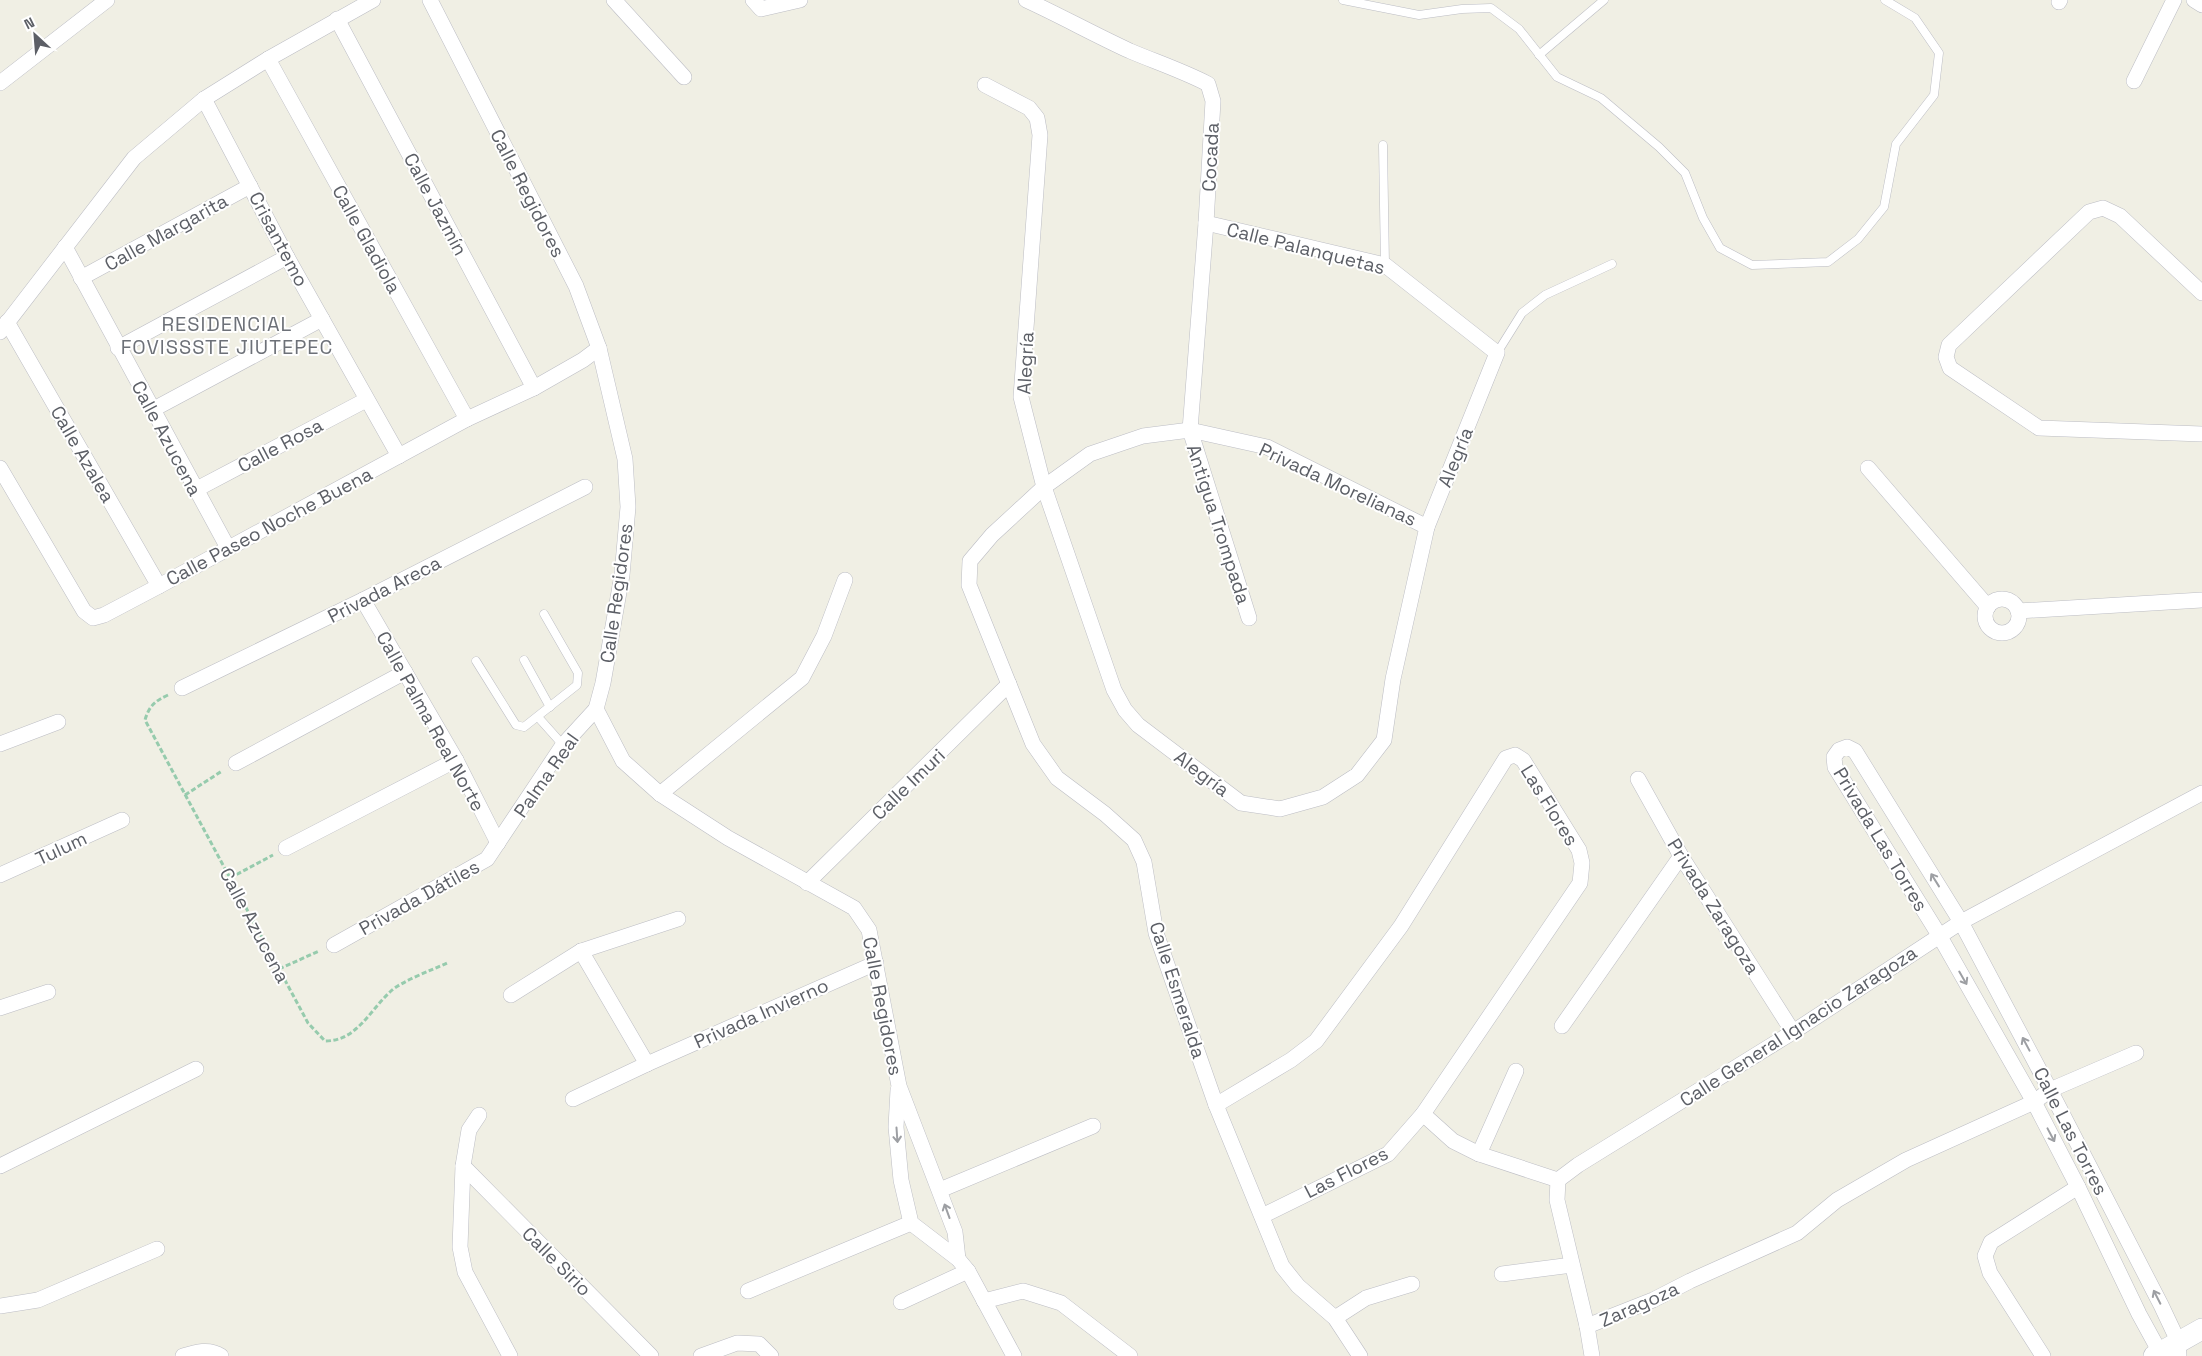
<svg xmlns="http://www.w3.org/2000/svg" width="2202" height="1356" font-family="'Space Grotesk',sans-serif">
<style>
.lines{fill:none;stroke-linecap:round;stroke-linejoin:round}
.service-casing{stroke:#bcbdc4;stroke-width:9}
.minor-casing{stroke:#bcbdc4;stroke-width:16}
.secondary-casing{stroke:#bcbfc6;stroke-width:22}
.path{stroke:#96cbad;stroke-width:3;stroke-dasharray:5 2.5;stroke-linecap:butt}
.service{stroke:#fff;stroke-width:8}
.minor{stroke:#fff;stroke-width:15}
.secondary{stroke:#fff;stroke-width:21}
.oneway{stroke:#9d9fa3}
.labels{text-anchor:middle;stroke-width:4;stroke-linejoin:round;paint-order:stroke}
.street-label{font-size:19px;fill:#5c5f66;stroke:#fff}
.neighbourhood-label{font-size:20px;letter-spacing:1px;fill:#6d7178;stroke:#fff}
</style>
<rect width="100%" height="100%" fill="#f0efe4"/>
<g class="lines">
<g class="service-casing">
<g id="service">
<path d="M1343,0l76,15 43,-6 29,-1 28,21 38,48 44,21 58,49 26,26 18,45 17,30 32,17 76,-3 30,-23 26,-32 12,-63 38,-49 5,-42 -24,-35 -30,-18"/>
<path d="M1539,55l65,-55"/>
<path d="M1383,145l2,120"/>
<path d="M1497,353l25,-40 23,-18 67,-31"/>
<path d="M524,660l26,47"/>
<path d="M476,661l40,64 8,2 53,-42 1,-12 -34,-59"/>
<path d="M538,717l25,28"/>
</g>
</g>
<g class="minor-casing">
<g id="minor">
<path d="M430,0l146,286 23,62 26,111 3,48 -6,68 -19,108 -7,26 27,52 37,33 68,44 126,70 15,22 30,156 56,146 3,27"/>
<path d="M614,0l70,77"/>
<path d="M753,0l8,9 39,-9"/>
<path d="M1026,0c35,16 69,35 104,51 26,11 53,20 78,33l5,17 -7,122 -16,207 59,188"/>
<path d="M2194,0l8,5"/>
<path d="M2059,2l1,-2"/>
<path d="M337,19l197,369"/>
<path d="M268,59l199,360"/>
<path d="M2134,81l40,-81"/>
<path d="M0,83l107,-83"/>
<path d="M985,85l44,23 8,10 3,17 -19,262 23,90 70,203 11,20 13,15 103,78 39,6 43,-12 34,-22 27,-35 9,-61 34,-152 70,-174 -112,-88 -179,-42"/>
<path d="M204,99l83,158 112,199"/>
<path d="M65,247l163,301"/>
<path d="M81,278l169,-92"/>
<path d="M2202,293l-82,-77 -17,-8 -14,4 -140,133 -3,12 4,11 89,60 163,6"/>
<path d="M7,322l152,264"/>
<path d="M0,332l134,-174 70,-59 64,-40 105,-59"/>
<path d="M118,348l169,-91"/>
<path d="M152,410l170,-91"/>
<path d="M0,468l84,143 9,7 11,-3 55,-29 308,-167 67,-31 49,-28 16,-12"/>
<path d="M1868,468l120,139"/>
<path d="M195,490l171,-90"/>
<circle cx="2002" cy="616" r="17"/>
<path d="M363,600l93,160 42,83"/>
<path d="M2018,611l184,-11"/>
<path d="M182,688l181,-88 222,-113"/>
<path d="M0,744l58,-22"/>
<path d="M236,763l169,-91"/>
<path d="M1638,779l43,77 112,176"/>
<path d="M660,794l142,-116 22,-42 21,-56"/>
<path d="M286,848l170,-88"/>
<path d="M0,875l122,-55"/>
<path d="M807,883l202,-199"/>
<path d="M334,945l153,-86 76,-114 33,-36"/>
<path d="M581,951l66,113"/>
<path d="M511,995l70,-44 97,-32"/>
<path d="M0,1008l48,-16"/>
<path d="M1562,1026l119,-170"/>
<path d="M898,1090l-2,37 5,53 10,43 47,36 10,12 46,85"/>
<path d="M573,1099l74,-35 229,-101"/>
<path d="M1216,1105l75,-45 25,-19 85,-115 105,-168 9,-3 8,5 56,90 3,13 -2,20 -157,231 -35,40 -126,62"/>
<path d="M1423,1114l30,27 26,13 79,26"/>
<path d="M479,1115l-10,15 -6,36 -3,81 5,25 45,84"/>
<path d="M1479,1154l37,-83"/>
<path d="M0,1166l196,-97"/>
<path d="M463,1166l188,190"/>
<path d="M1558,1180l20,-15 215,-133 168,-110 241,-129"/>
<path d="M1558,1180l-1,20 30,126 5,30"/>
<path d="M940,1190l153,-64"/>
<path d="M1502,1274l70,-9"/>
<path d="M748,1291l163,-68"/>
<path d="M984,1301l39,-10 38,12 69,53"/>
<path d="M901,1302l67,-31"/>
<path d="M0,1306l38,-6 119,-51"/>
<path d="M1335,1318l31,-20 46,-14"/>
<path d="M1587,1326l66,-26 37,-19 107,-48 40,-33 69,-40 128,-58 16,-12 86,-37"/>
<path d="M183,1356c13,-4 26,-8 38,0"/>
<path d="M701,1356l36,-13 22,1 12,12"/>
<path d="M1360,1356l-25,-38 -37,-32 -16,-20 -66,-161 -60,-172 -12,-71 -10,-22 -29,-26 -48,-36 -24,-34 -64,-159 1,-24 22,-26 52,-48 46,-33 53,-18 47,-6 77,17 160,80"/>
<path d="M2043,1356l-53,-83 -5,-17 6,-14 87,-55"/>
<path d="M2162,1356l-23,-42 -61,-127 -44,-85 -95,-167 -104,-168 -1,-10 5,-7 8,-3 8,4 106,171 89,168 111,215 17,36 1,15"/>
</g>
</g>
<g class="secondary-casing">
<path id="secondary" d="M2154,1356l48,-27"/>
</g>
<g class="path">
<path d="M168,695c-13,6 -19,11 -23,25l163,303 17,18c32,0 44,-30 66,-50 11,-10 41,-21 56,-28"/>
<path d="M185,795l37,-24"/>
<path d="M230,878l43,-23"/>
<path d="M279,969l40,-18"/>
</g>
<use href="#service" class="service"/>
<use href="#minor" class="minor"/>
<use href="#secondary" class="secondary"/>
</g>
<defs><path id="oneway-shaft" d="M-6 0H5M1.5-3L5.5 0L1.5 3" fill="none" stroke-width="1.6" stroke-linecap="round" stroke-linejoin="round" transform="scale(1.25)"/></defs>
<g class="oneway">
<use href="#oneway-shaft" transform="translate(1935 880) rotate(-122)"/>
<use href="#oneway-shaft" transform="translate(1963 978) rotate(60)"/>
<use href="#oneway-shaft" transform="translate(2026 1044) rotate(-118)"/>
<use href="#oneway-shaft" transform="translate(897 1135) rotate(86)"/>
<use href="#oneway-shaft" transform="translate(2051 1135) rotate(62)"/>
<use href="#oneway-shaft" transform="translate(947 1211) rotate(-110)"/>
<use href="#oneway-shaft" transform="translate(2157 1297) rotate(-117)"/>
</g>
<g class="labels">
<g class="street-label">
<text transform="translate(1210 157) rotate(-87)" y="7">Cocada</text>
<text transform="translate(528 193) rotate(63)" y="7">Calle Regidores</text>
<text transform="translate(436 204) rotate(62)" y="7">Calle Jazmín</text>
<text transform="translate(166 232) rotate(-29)" y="7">Calle Margarita</text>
<text transform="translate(279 239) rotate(62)" y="7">Crisantemo</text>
<text transform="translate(367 239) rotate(61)" y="7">Calle Gladiola</text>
<text transform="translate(1306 248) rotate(14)" y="7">Calle Palanquetas</text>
<text transform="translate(1025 363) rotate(-87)" y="7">Alegría</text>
<text transform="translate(167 438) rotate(62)" y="7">Calle Azucena</text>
<text transform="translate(280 445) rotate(-28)" y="7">Calle Rosa</text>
<text transform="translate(83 454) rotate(60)" y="7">Calle Azalea</text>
<text transform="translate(1455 457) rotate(-68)" y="7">Alegría</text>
<text transform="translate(1338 484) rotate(25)" y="7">Privada Morelianas</text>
<text transform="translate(1219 524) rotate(72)" y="7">Antigua Trompada</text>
<text transform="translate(269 526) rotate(-28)" y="7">Calle Paseo Noche Buena</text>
<text transform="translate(384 589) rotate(-27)" y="7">Privada Areca</text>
<text transform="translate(616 593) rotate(-82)" y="7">Calle Regidores</text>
<text transform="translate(431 721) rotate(61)" y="7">Calle Palma Real Norte</text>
<text transform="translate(1202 773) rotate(37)" y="7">Alegría</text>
<text transform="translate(546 775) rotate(-55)" y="7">Palma Real</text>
<text transform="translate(908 784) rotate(-44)" y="7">Calle Imuri</text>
<text transform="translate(1550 805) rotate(58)" y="7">Las Flores</text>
<text transform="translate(1881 839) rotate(59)" y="7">Privada Las Torres</text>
<text transform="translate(61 848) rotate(-25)" y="7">Tulum</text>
<text transform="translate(419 897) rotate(-29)" y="7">Privada Dátiles</text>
<text transform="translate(1714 906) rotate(58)" y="7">Privada Zaragoza</text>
<text transform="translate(255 925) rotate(62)" y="7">Calle Azucena</text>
<text transform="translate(1178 990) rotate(72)" y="7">Calle Esmeralda</text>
<text transform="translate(883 1006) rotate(79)" y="7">Calle Regidores</text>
<text transform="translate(761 1013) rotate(-24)" y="7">Privada Invierno</text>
<text transform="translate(1798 1026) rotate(-33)" y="7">Calle General Ignacio Zaragoza</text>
<text transform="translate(2071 1131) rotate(63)" y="7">Calle Las Torres</text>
<text transform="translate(1346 1172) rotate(-27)" y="7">Las Flores</text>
<text transform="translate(557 1261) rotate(45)" y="7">Calle Sirio</text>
<text transform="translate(1639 1304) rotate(-24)" y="7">Zaragoza</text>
</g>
<g class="neighbourhood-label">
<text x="227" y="331">RESIDENCIAL<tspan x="227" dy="23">FOVISSSTE JIUTEPEC</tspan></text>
</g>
</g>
<g transform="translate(35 35) rotate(334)" stroke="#ffffff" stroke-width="4" paint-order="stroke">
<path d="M0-4L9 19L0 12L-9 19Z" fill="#5c5f66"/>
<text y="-8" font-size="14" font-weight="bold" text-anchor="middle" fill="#5c5f66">N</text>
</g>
</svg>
